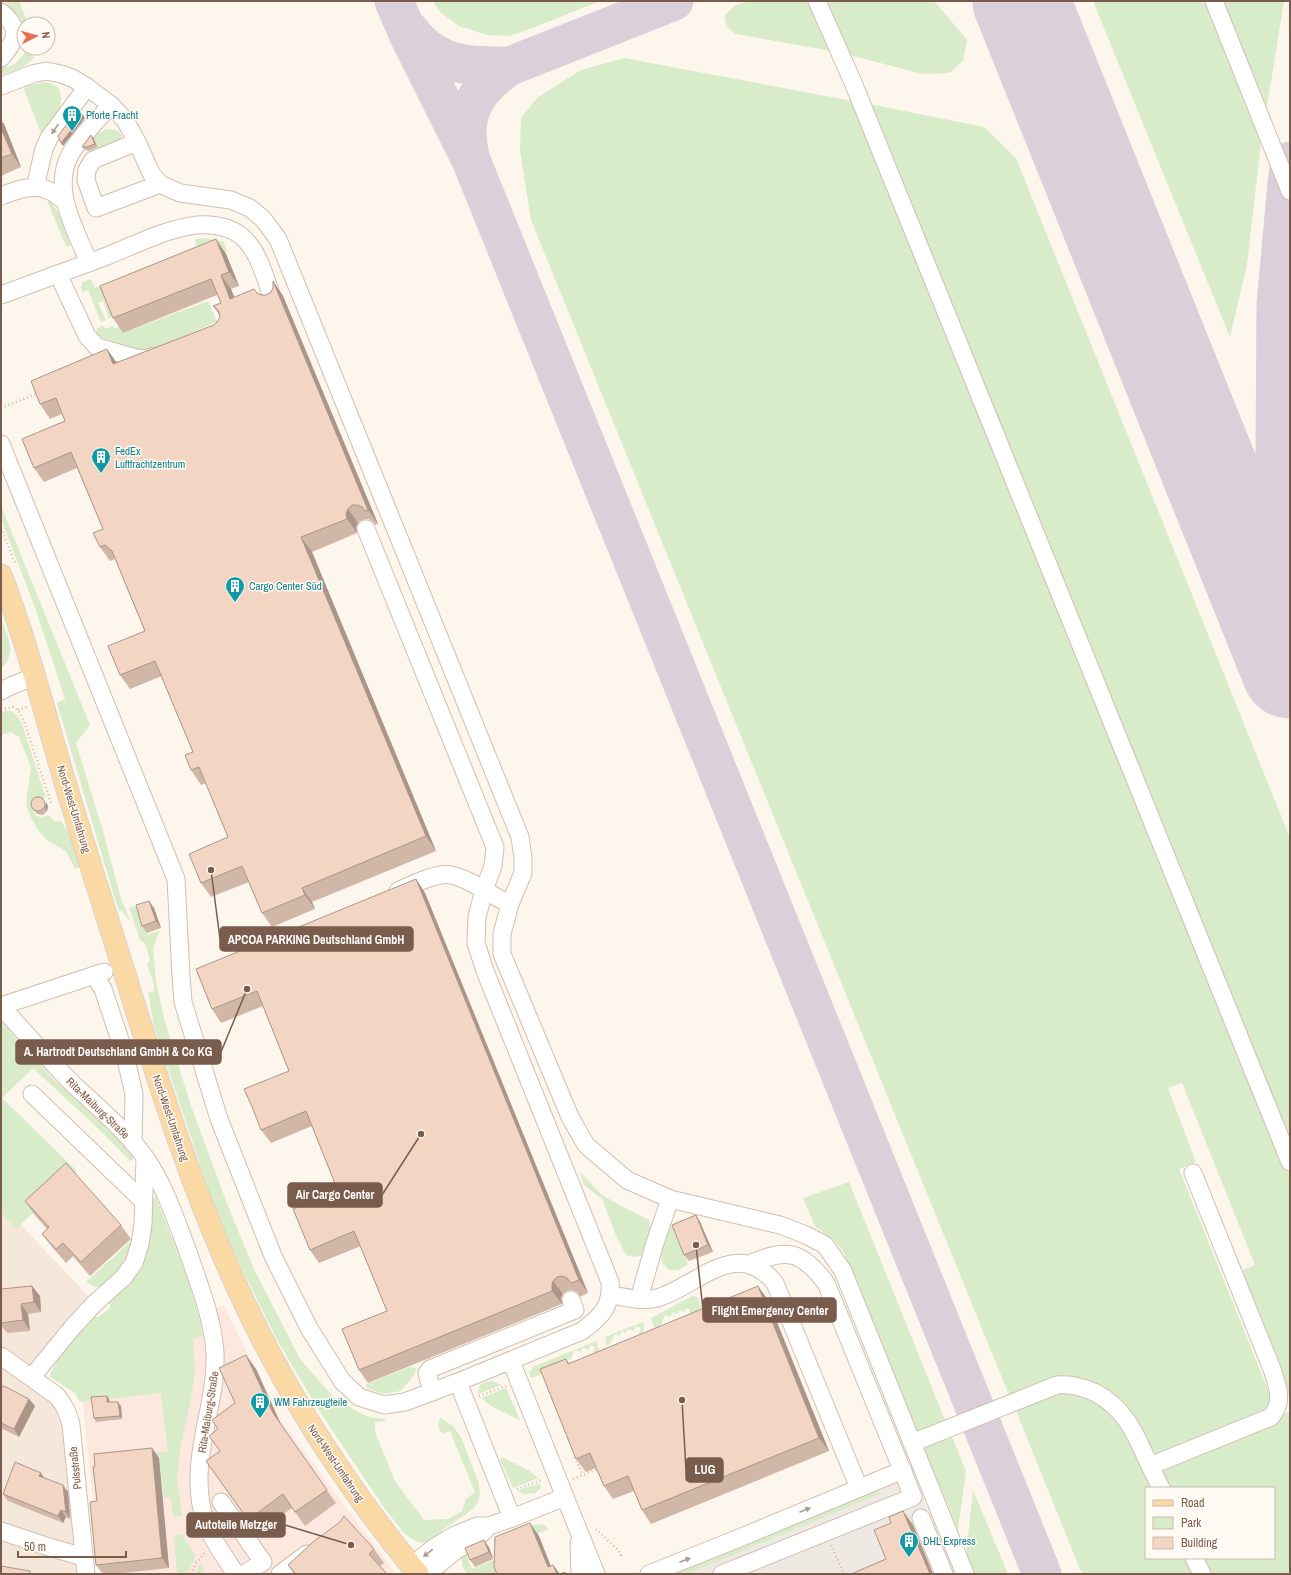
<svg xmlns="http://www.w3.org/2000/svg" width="1291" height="1575" font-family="'Archivo Narrow',sans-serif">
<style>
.residential{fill:#f5e8da}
.commercial{fill:#fde8e0}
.industrial{fill:#efe9e4}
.green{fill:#d8ecc9}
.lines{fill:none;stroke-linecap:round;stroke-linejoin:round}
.taxiway{stroke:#dbcfda;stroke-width:39}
.runway{stroke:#dbcfda;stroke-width:97}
.minor-casing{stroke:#d1beb0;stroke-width:19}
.major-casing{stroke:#dad1cd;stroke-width:23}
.path{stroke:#d9b8a5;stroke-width:2.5;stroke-dasharray:1 3;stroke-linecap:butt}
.minor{stroke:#fff;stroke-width:17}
.major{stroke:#fbd9a5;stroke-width:21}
.wall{fill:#d1b7a8}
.shaded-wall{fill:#aa9588}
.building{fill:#f3d5c3;stroke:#aa9588}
.oneway{fill:#af9d94}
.labels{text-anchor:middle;stroke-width:3;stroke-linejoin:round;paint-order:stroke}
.culture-label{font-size:11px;fill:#0d838f;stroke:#fffaf3;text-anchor:start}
.street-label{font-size:11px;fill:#7a5c4d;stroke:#fffaf3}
.leader{fill:none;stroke:#7a5c4d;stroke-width:1.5}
.callout-dot{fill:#7a5c4d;stroke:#fffaf3;stroke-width:1.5}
.callout{fill:#7a5c4d;stroke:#7a5c4d;stroke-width:1.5}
.callout-label{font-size:12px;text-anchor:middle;font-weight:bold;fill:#fff}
</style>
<rect width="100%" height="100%" fill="#fdf6ec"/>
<path class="residential" d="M1,1204l94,99 -63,74 32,28 22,169h-85z"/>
<path class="commercial" d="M224,1306l58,116 114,152h-295l-19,-177 22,-73z"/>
<path class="industrial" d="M913,1474l41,100h-292z"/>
<g class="green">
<path d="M10,1h9l9,23h-4v4l-4,-11 -11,-9 -3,-6z"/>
<path d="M433,1h167l-70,28 -21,7 -22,-1 -28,-9 -19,-14z"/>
<path d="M749,1h65l23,51 -101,-18c-8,-5 -11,-9 -11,-19l9,-9z"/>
<path d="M822,1h110l4,2 31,37 -4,21 -14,12 -26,1 -78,-20z"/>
<path d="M1093,1h117l52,132 -15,132 -17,72z"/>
<path d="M1219,1h65l-19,118z"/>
<path d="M29,48h7c0,18 -21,21 -35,27v-11l8,3 7,-4z"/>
<path d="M624,58l234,44 432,1067v229l-49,-127 14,-6 -73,-182 -14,5 28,74 -17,7 94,233 -5,11 -117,49 -59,-75 -81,13 -480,-1180 -11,-69 1,-33 17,-21 43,-27z"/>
<path d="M46,82c23,5 16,27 6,42l-3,-2 -8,11 -17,-43 2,-4z"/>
<path d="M864,103l120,24 32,31 274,680v317z"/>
<path d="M106,129c6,0 10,0 15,5l1,7 -30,13 -4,-10 6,-8z"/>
<path d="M49,200l9,12 12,32 -1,3 -3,-1 -18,-43z"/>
<path d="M206,238l18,4 3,11 -117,47 6,16 -7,2 -6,-17 -5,2 8,17 -5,2 -13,-32 -6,2 -1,-5 2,-5 8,-3 4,9 84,-34 17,-4 -1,-11z"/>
<path d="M208,301l9,21 -73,31 -41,-15 -5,-3 -2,-6 7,-4 2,4 8,-3 1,3 6,-3 3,7z"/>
<path d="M1,506l89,219 -14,18 27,88 18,68 10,23 -10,-12 -1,1 -3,-5 -60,-203 8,-4 -28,-86 -36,-94z"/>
<path d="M1,618c7,20 17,34 0,51z"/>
<path d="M5,711h6l5,3 6,10 24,74 -9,2 -4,4c0,13 5,15 16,11l7,7 5,-1 12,18 7,28 -5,2 -9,-18 -18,-10 -11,-12 -9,-18 -2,-8 5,-36 -12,-30 -8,-5 -10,3v-22z"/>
<path d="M136,906l12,29 12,-5 -7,18 3,33 8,37 26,85 36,98 28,68 46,90 35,40 33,18 16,2 2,2 -11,1v10l20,49 29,39 24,-1 14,-8 4,-12 9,-7 -25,-61 -8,3 -4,-8 2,-8 13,8 8,11 17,44 2,11 -2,11 -6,7 -31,21 3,5 -16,6 -7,1 -6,-2 -11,-8 -19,-24 -67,-100 -42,-71 -38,-77 -25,-58 -59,-176 -6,-35 6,-1 -1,-9 -6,-18 3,-4 -5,-17 -5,-3 -11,-32z"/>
<path d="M1,1021l51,57 65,59 16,20v3l-3,1 -26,-27 -71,-66 -31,30 75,73 -61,58 -15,-17z"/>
<path d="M579,1171l23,24 21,12 26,13 2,10 -6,22h-3l-1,4 -7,1 -8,-2 -10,-20 -14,-36 -18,-14z"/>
<path d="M849,1182l98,243 -26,9 -4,-3 -73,-178 -8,-11 -21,-16 -12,-28z"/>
<path d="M156,1197c17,45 38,91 47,139l-10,3 2,32 -5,34 -10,44 -3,31 5,36 -9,1 -2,-20 -7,1 -5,-41 -57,6 -1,-6 67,-5 -7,-59 -81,9 -5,-9 -25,-16v-3l12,-21 25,-33 13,-4 10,-8 -1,-6 6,-10 33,-93z"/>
<path d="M682,1219l2,7 -9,5 13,33 -10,6h-9l-7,-8 -1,-7 -3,-1 9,-25z"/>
<path d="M131,1241l5,1 -7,20 -28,26 -6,-1 -9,-5z"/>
<path d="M692,1296h3l3,2 6,19 -16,-1 2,-6 -4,-2 -1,4 -6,-2 -2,4 -4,-2 -3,5 -5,-2 -5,12 -4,1 -2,-1 -3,-9z"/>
<path d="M643,1322l1,4 -1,8 -5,2 3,-8 -5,-2 -2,5 -6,-2 -2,4 -4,-2 -3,5 -4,-2 -5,10 -3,1 -2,-8z"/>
<path d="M596,1341l3,10 -6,3 2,-7 -5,-2 -2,5 -5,-3 -3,5 -4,-2 -2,1 -3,8 -2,1 -1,-2 -25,11 -1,5 -11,4 -2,-5 4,-6z"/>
<path d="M410,1367l7,1c-5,14 -10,13 -16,23l-18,3 -17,-6 1,-4z"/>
<path d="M492,1381l10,4 -24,9c0,-11 5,-12 14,-13z"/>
<path d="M1070,1387l43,23 43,78h-10v70h43l8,16h-115l-68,-168z"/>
<path d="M506,1388l14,32 -29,-14 -10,-8z"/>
<path d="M1290,1411v163h-85l-8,-16h77v-70h-110l-10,-20z"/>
<path d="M950,1432l16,39 -8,59 -34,-82 3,-7z"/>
<path d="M502,1457l28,14 8,7 -25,10 -13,-28z"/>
<path d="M540,1483l1,5 -6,5 -11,1 -7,-3z"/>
<path d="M877,1488l3,6 -193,80h-21z"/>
<path d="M973,1490l35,84h-33l-9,-20z"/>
<path d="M541,1524l5,2 3,3 -22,9 -4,-10 11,-3z"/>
<path d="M509,1533l-8,41h-35l1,-1 -4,-5 -2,-11 5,-2 6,14 29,-12 -7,-18z"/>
<path d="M181,1534l15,22 -9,18h-10l-3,-39z"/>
<path d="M202,1562l2,12h-8l4,-10z"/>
</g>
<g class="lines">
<g class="taxiway">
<path d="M394,1l14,33 63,126 571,1414"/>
<path d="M996,1l37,42 19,37"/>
<path d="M1042,1l-1,8 8,54"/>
<path d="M409,30c27,36 59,37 101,36"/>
<path d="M470,156c-10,-41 5,-67 40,-90l164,-65"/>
<path d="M1290,161l-3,22 -11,122 -1,152 15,125"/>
</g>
<path class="runway" d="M1021,1l269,669"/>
<g class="minor-casing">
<g id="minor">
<path d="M817,1l35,79 438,1082"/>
<path d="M1214,1l76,190"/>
<path d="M1,12c21,17 15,29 0,46"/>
<path d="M1,86l31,-12 14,-3 15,3 11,4 15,9 24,18 14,15 12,22 14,31 9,11 20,9 51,7 19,8 13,11 15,20 242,598 3,21v15l-13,31 -8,30v20l68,163 16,28 41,35 43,19 110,26 26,10 19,10 18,26 122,303"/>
<path d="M137,142l-44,18 -6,10 -1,10 10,28 64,-24"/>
<path d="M35,187l9,-38 5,-11 38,-51"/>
<path d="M1,196c26,-10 41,-15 63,5"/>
<path d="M89,263c-13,-33 -38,-73 -19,-108 10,-19 27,-34 41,-50"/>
<path d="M58,274l29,62 10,11 39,11 11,1 7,-3"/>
<path d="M1,295c35,-13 71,-26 106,-39 27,-11 55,-25 83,-30 16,-3 37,-1 50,9 19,15 25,43 33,65"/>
<path d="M1,444l175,435 5,97 2,26 36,117 54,137 36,72 33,53 17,16 25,8 21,-3 53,-20"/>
<path d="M366,529l129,318 -2,19 -9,24 -7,27 -1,26 9,28 125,311c2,24 -9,35 -28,49l-124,51 54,136"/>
<path d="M1,691l12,-6 22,-9"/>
<path d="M398,891c13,-6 39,-19 53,-16 20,4 40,21 59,29"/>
<path d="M94,975l9,14 22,66 9,39 -1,49"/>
<path d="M1,1006c24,27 48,54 73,79 24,22 52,46 71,72 20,29 31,63 43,95 11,33 25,66 27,101 1,24 -4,47 -9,71 -7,35 -12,68 1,102 7,17 19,33 29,48"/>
<path d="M1,1006l103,-34"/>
<path d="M32,1094l111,107"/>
<path d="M611,1295c14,2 31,7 46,3 41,-12 79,-62 118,-15l84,205"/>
<path d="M639,1299l15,-53 16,-47"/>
<path d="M1,1356l56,40c8,10 11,17 14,29l15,149"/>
<path d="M32,1377l39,-48 24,-26 28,-25 11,-15 6,-19 3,-20 2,-66"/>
<path d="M432,1392l-5,-19 3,-4 145,-59 -4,-10"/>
<path d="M912,1443l145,-58c14,-1 26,2 39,8 31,17 40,43 54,73"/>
<path d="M1161,1488l-11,-22 121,-49c13,-16 7,-30 1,-48l-79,-196"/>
<path d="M565,1497l31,77"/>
<path d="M221,1502l42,60 -19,12"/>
<path d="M921,1518l23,56"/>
<path d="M1,1531l51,17 32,9"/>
<path d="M579,1543l1,31"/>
<path d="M1194,1558l8,16"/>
<path d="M411,1566l24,-19 18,-11 24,-10h12l23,-8 53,-21 -54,-136"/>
<path d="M280,1574l27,-20"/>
<path d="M427,1574l28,-23 22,-13 10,-10"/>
<path d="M649,1574l83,-33 171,-71"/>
<path d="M722,1574l191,-77 -87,-214c-26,-33 -39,-35 -77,-19"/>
</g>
</g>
<g class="major-casing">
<path id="major" d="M1,575c26,67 43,136 63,204 19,63 39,126 59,189 35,113 70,227 121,334 46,98 105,188 174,272"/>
</g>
<g class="path">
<path d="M1,408l37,-15"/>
<path d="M1,528l14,35"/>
<path d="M1,710l12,-3 5,3 6,11 28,85"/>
<path d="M18,710l9,-3"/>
<path d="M479,1396l27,-10"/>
<path d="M575,1457l8,18"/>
<path d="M573,1479l27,-11"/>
<path d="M517,1489l25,-9"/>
<path d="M596,1529l23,22 3,7"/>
<path d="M831,1545l13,29"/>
<path d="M191,1574l5,-11 9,-10"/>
</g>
<use href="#minor" class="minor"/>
<use href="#major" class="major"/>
</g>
<g class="wall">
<path d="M1,121l3,3 17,43 -20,9z"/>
<path d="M91,135l3,4 3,8 -8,4 -4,-1 -3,-3z"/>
<path d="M226,254l13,32 -8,3 3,8 23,-4 4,2h5l5,-3 2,-4v-7l10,15 95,228 -3,1 -3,-4 -4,-2 -6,1 -4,3 -2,4 1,6 -45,19 124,299 -124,51 3,7 -43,18 -10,-14 -13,-31 -38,15 -10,-14 27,-46 -22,-54 -5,2 -10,-15 2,-18 -31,-76 -32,13 -10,-14 25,-44 -30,-72 -5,2 -10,-14 3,-18 -26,-61 -33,14 -10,-14 31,-47 -3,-7 -12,5 -10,-15 76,-41 98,-38 3,-3 3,-5v-1l-7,-10 8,-3 -4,-8 -94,38 -10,-15z"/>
<path d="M31,806h17l-1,5 -4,4 -6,-1z"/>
<path d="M416,879l9,14 163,400 -8,4 -3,-5 -5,-2 -5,1 -4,3 -2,4 1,6 -194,79 -9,-13 28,-59 -26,-65 -42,17 -9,-13 28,-59 -26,-65 -41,17 -10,-13 28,-59 -26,-65 -42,17 -9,-14z"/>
<path d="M154,908l7,20 -14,5 -5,-7z"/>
<path d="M25,1201l96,24 10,14 -41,37 -17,-20 -7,7 -14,-16 -10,-13 5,-5 -13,-15z"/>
<path d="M696,1215l4,7 13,30 -24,9 -5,-6z"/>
<path d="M32,1286l8,10 1,16 -13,2 2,17 -23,2 -6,-8v-36z"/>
<path d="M768,1300l61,151 -178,73 -9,-14 -8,-19 -21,8 -9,-13 -8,-18 -10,4 -10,-13 -10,-100 3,4z"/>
<path d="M256,1369l26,58 54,76 -31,23 -13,-18 -35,25 -51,-72 14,-10 -2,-22 17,-26z"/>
<path d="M1,1386l34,20 -16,31 -18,-9z"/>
<path d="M109,1399v3l12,4 1,13 -26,3 -2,-4z"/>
<path d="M159,1458l10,110 -55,6h-11l-7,-9 1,-64z"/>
<path d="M44,1478l24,14 2,27 -4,-2 -3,6 -55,-22 -5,-7z"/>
<path d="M489,1547l4,12 -18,8 -5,-7z"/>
<path d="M374,1549l10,14 -4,3 7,8h-93l-6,-9z"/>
</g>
<g class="shaded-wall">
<path d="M83,115l2,3 -22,28 -2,-3z"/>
<path d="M1,121l3,3 17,43 -9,-13 -11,-26z"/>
<path d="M91,135l3,4 3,8 -2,-3z"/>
<path d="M216,239l10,15 13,32 -10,-14z"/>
<path d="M221,275l10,14 10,24 -11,-14z"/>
<path d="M273,281l10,15 95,228 -10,-14z"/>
<path d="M107,349l10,14 -4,1z"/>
<path d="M348,509l10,14 -2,4 1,6 -10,-14 -1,-6z"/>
<path d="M301,537l11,15 124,299 -10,-15z"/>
<path d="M46,802l2,4 -1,5 -2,-3z"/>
<path d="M416,879l9,14 163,400 -9,-13z"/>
<path d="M302,888l10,14 3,7 -10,-14z"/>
<path d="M149,901l5,7 7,20 -5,-7z"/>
<path d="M696,1215l4,7 13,30 -5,-7z"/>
<path d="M553,1281l10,13 -2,4 1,6 -10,-13v-6z"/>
<path d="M32,1286l8,10 1,16 -7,-10z"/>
<path d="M758,1286l10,14 61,151 -10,-13z"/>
<path d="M21,1304l7,10 2,17 -7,-11z"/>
<path d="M246,1355l10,14 26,58 -9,-14z"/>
<path d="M107,1396l2,3 1,7 -3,-4z"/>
<path d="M29,1399l6,7 -16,31 -5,-8z"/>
<path d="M118,1402l3,4 1,13 -2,-3z"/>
<path d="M152,1448l7,10 10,110 -7,-10z"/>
<path d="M41,1473l4,6 -6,-3z"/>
<path d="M63,1485l5,7 2,27 -4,-7z"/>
<path d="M61,1510l5,7 -3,6 -5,-7z"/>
<path d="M903,1511l10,14 20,49h-3z"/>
<path d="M530,1523l9,13 15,38 -6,-7z"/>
<path d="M484,1540l5,7 4,12 -4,-7z"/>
<path d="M553,1565l7,9h-3z"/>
</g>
<g class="building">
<path d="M75,113l8,2 -22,28 -3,-7z"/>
<path d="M1,128l11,26 -11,4z"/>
<path d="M91,135l4,9 -8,3h-5z"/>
<path d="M216,239l13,33 -8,3 9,24 24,-10 3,4 4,2h5l5,-3 2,-4v-7l95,229 -3,1 -3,-4 -4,-2h-6l-4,4 -2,4 1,6 -46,18 125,299 -124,52 3,7 -43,18 -20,-47 -41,17 -12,-29 39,-17 -29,-70 -8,3 -6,-15 8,-3 -38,-91 -35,14 -12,-29 37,-15 -33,-80 -7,-6 -5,2 -7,-14 10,-4 -32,-77 -37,16 -12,-29 43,-18 -9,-23 -16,6 -9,-23 76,-32 6,15 101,-39 3,-3 3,-5 -1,-5 -3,-4 -3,-2 8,-3 -10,-24 -98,39 -13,-32z"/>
<circle cx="38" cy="804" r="7"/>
<path d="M416,879l163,401 -8,3 -4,-5 -5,-2 -5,1 -4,4 -1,4v6l-193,79 -17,-41 45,-18 -33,-80 -44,19 -17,-41 45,-18 -32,-80 -45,19 -8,-21 -9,-20 45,-18 -32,-80 -45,18 -16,-40z"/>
<path d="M149,901l7,20 -14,5 -6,-21z"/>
<path d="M66,1163l55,62 -40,37 -18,-19 -7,6 -14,-15 7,-7 -24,-26z"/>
<path d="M696,1215l12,30 -24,10 -12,-30z"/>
<path d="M32,1286l2,16 -13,2 2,16 -22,3v-34z"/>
<path d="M758,1286l61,152 -177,72 -14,-34 -24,10 -14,-33 -14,6 -36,-90 26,-10 2,5z"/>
<path d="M246,1355l27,58 54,77 -32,22 -12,-18 -35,26 -42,-59 14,-10 -11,-15 9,-7 -6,-9 23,-17 -16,-35z"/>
<path d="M1,1386l2,1 1,-1 25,13 -15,30 -13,-6z"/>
<path d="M107,1396v6h11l2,14 -26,2 -3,-21z"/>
<path d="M152,1448l10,110 -66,7 -6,-63 7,-1 -4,-34 2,-1 -1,-12z"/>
<path d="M15,1462l26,11 -2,3 24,9 3,27 -5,-2 -3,6 -55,-22z"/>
<path d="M903,1511l27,63h-79l35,-15 -12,-29 17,-7 -2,-6z"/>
<path d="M344,1516l30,33 -5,5 18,20h-91l-8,-9 25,-23 27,-20z"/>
<path d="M530,1523l18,44 5,-2 4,9h-60l-3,-7 1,-30z"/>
<path d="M484,1540l5,12 -19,8 -5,-12z"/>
<path d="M1,1566l29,5v3h-29z"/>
<path d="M565,1572l1,2h-6z"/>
</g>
<defs><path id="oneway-solid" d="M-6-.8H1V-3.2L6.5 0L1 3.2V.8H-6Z"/></defs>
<g class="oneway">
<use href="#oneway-solid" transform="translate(55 129) rotate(124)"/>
<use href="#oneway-solid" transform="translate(805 1510) rotate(-23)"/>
<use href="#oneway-solid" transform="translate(428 1553) rotate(142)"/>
<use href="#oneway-solid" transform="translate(685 1560) rotate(-21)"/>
</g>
<defs>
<g id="building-pin" transform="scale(1)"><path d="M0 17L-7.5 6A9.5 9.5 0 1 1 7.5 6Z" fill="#0f9aa8" stroke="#fffaf3"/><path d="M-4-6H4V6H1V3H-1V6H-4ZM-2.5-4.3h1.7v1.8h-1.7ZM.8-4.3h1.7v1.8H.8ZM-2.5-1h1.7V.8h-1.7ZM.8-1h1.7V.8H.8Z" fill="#fff"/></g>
</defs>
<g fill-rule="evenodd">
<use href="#building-pin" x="72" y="115"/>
<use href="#building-pin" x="101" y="457"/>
<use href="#building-pin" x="235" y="586"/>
<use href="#building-pin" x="260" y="1402"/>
<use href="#building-pin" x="909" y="1541"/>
</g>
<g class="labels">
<g class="culture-label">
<text x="86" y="119">Pforte Fracht</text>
<text x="115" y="455">FedEx<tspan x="115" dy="13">Luftfrachtzentrum</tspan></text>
<text x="249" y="590">Cargo Center Süd</text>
<text x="274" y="1406">WM Fahrzeugteile</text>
<text x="923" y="1545">DHL Express</text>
</g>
<g class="street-label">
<text transform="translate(74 809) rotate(73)" y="4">Nord-West-Umfahrung</text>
<text transform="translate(98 1108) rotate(44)" y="4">Rita-Maiburg-Straße</text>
<text transform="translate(171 1118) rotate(71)" y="4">Nord-West-Umfahrung</text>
<text transform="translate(208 1412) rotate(-81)" y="4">Rita-Maiburg-Straße</text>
<text transform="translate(336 1463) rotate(56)" y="4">Nord-West-Umfahrung</text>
<text transform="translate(75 1468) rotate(-96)" y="4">Pulsstraße</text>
</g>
</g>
<path class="leader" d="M211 870L220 939M247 989L221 1052M421 1134L382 1195M696 1245L703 1310M682 1400L686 1470M351 1545L285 1525"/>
<g class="callout-dot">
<circle cx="211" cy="870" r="4"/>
<circle cx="247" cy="989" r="4"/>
<circle cx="421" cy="1134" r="4"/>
<circle cx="696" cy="1245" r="4"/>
<circle cx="682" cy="1400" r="4"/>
<circle cx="351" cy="1545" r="4"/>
</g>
<g class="callout">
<rect x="220" y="927" width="193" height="24" rx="4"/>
<rect x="16" y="1040" width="205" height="24" rx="4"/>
<rect x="288" y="1183" width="94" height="24" rx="4"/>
<rect x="703" y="1298" width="133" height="24" rx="4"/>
<rect x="686" y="1458" width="37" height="24" rx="4"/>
<rect x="187" y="1513" width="98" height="24" rx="4"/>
</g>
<g class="callout-label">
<text x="316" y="944">APCOA PARKING Deutschland GmbH</text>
<text x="118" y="1056">A. Hartrodt Deutschland GmbH &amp; Co KG</text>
<text x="335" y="1199">Air Cargo Center</text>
<text x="770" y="1315">Flight Emergency Center</text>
<text x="705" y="1474">LUG</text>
<text x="236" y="1529">Autoteile Metzger</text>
</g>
<rect width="1291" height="1575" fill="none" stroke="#7a5c4d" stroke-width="4"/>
<rect x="1145" y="1487" width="130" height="72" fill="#fffaf3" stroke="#cabbb1"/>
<rect x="1153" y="1500" width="20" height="6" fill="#fbd9a5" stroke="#cabbb1"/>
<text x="1181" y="1507" font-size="12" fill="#7a5c4d">Road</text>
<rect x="1153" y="1517" width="20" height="12" fill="#d8ecc9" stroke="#cabbb1"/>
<text x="1181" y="1527" font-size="12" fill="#7a5c4d">Park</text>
<rect x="1153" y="1537" width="20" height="12" fill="#f3d5c3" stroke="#cabbb1"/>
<text x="1181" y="1547" font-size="12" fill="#7a5c4d">Building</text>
<g transform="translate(36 36) rotate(84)"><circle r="19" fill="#fffaf3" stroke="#cabbb1"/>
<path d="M0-3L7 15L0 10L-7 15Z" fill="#e76f51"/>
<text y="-6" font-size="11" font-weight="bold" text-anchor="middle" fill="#7a5c4d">N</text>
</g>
<path d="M18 1551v6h108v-6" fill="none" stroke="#7a5c4d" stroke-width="2"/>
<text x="24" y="1551" font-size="12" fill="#7a5c4d" stroke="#fffaf3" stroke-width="3" paint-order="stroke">50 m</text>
</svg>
